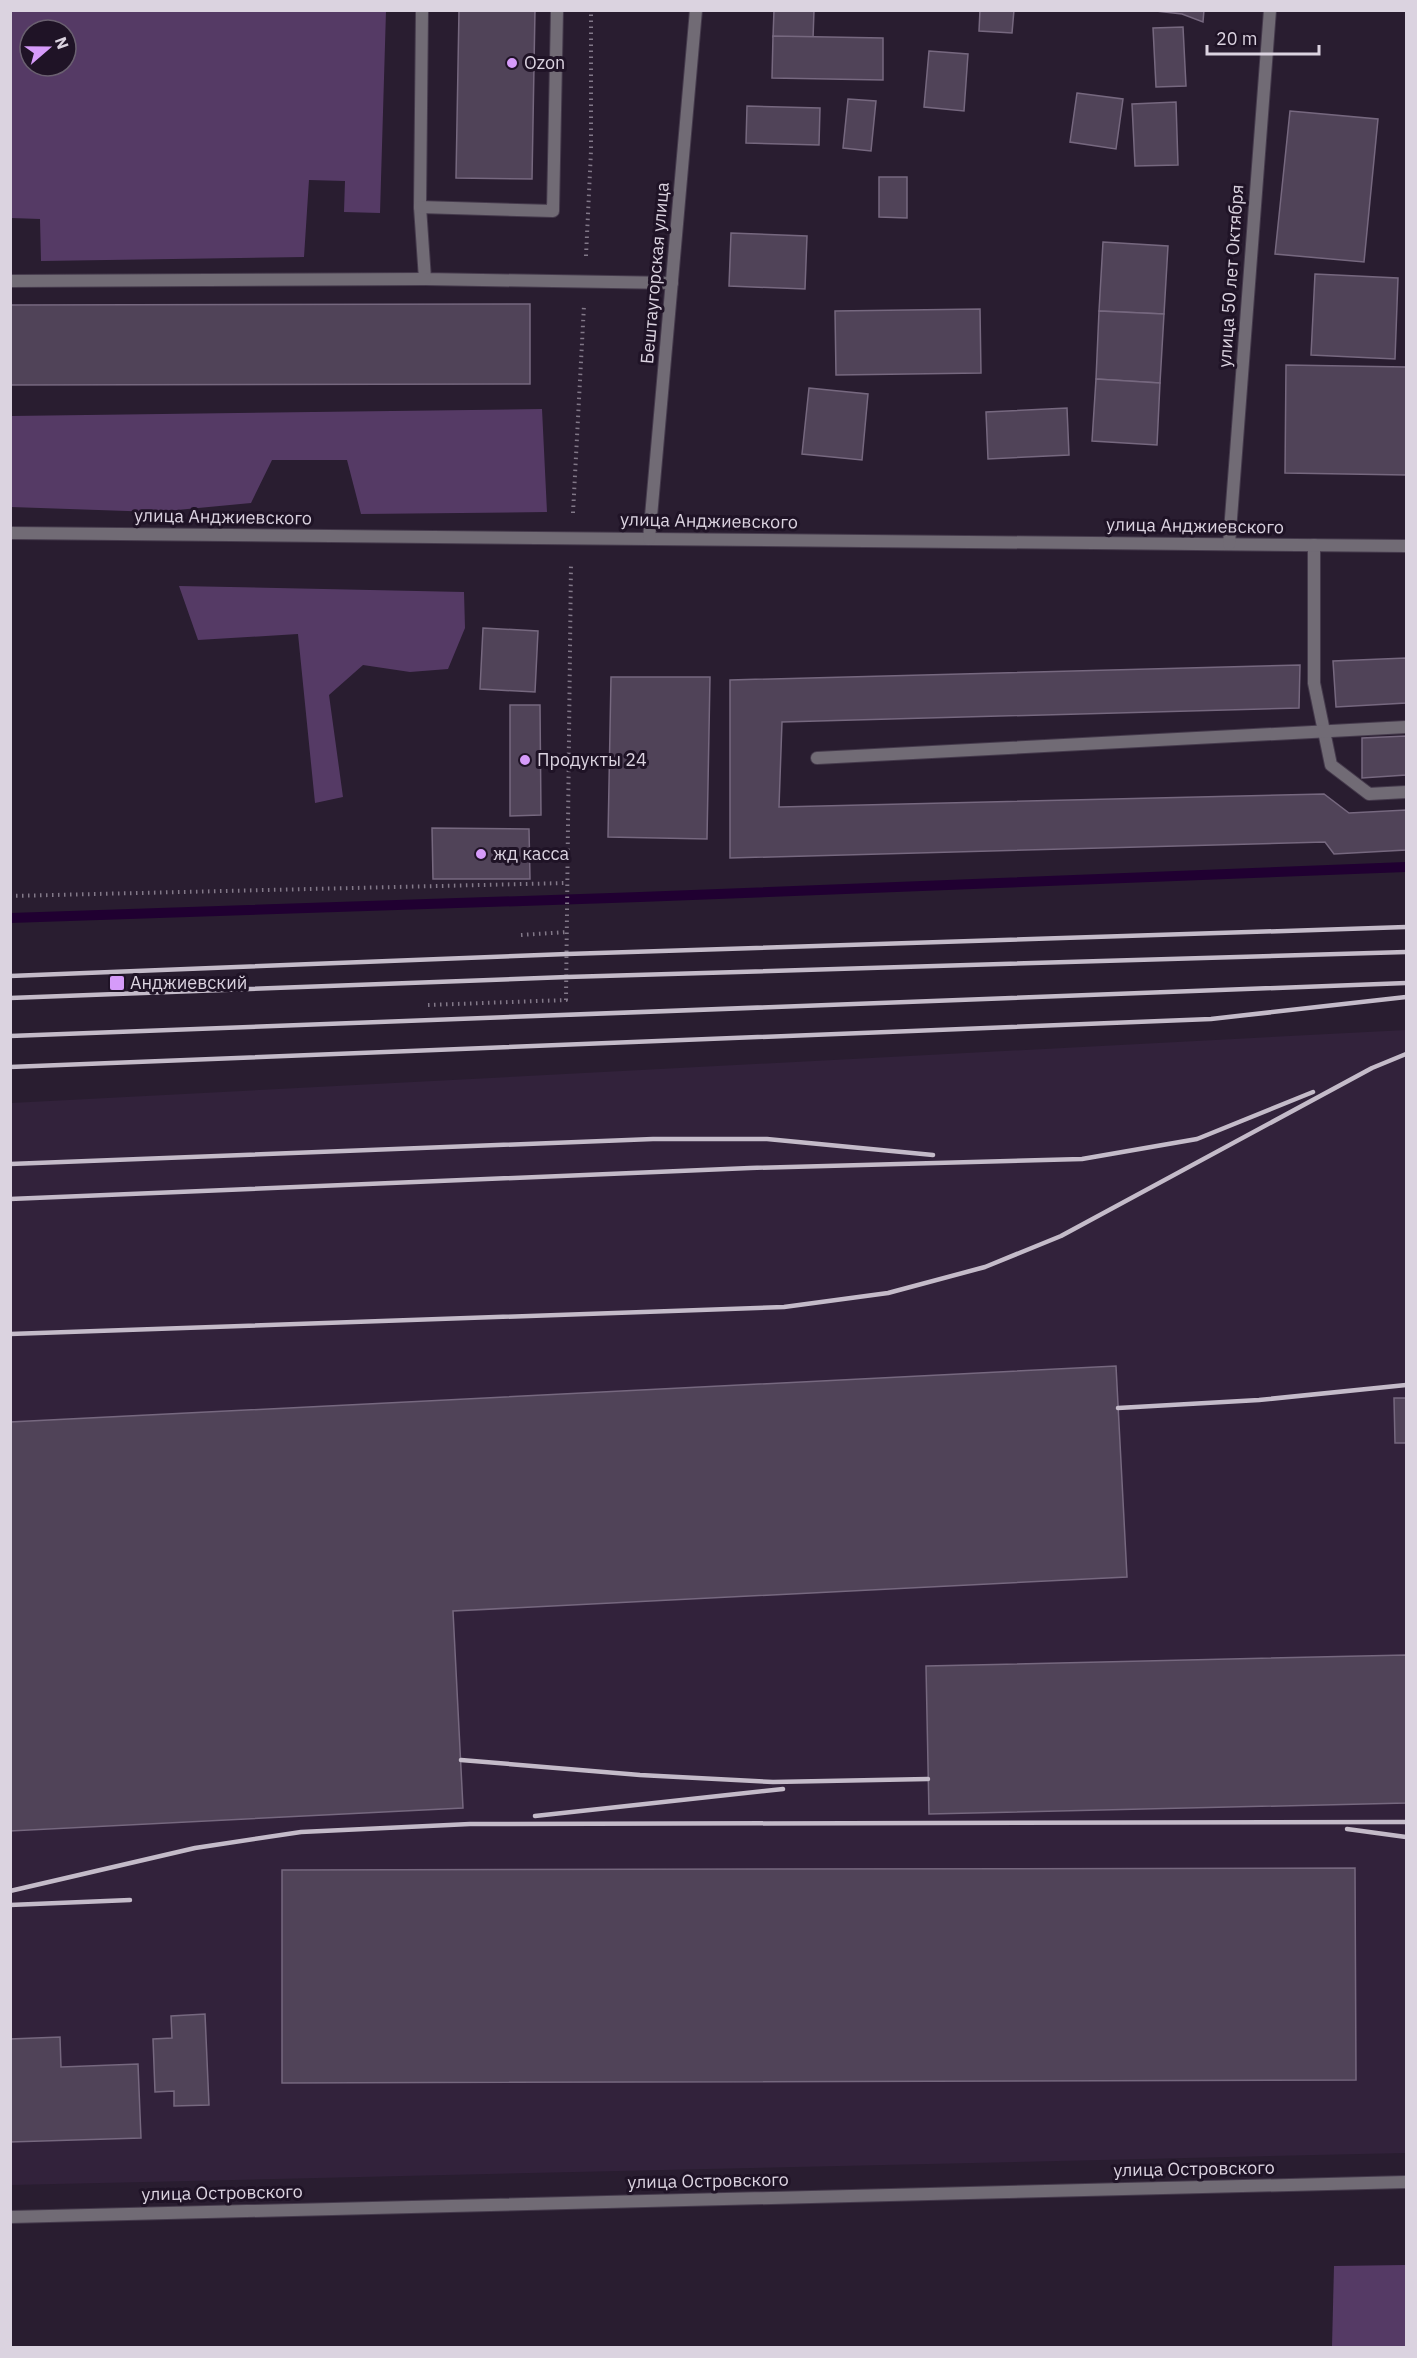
<svg xmlns="http://www.w3.org/2000/svg" width="1417" height="2358" font-family="'IBM Plex Sans',sans-serif">
<style>
.built{fill:#32223b}
.green{fill:#553a65;fill-rule:evenodd}
.lines{fill:none;stroke-linecap:round;stroke-linejoin:round}
.stream{stroke:#200031;stroke-width:10}
.building{fill:#504358;stroke:#76687f;stroke-width:1.5}
.service-casing{stroke:#453a4c;stroke-width:14}
.minor-casing{stroke:#453a4c;stroke-width:14}
.tertiary-casing{stroke:#453a4c;stroke-width:14}
.path{stroke:#827888;stroke-width:4;stroke-dasharray:1.5 4.5;stroke-linecap:butt}
.service{stroke:#716b75;stroke-width:12}
.minor{stroke:#716b75;stroke-width:12}
.tertiary{stroke:#716b75;stroke-width:12}
.rail{stroke:#c4bbc9;stroke-width:4.5}
.poi-dot{fill:#d69bfa;stroke:#1f1326;stroke-width:2}
.labels{text-anchor:middle;stroke-width:6;stroke-linejoin:round;paint-order:stroke}
.poi-label{font-size:18px;fill:#dbd3e0;stroke:#1f1326;text-anchor:start}
.street-label{font-size:18px;fill:#dbd3e0;stroke:#1f1326}
</style>
<rect width="100%" height="100%" fill="#291d30"/>
<path class="built" d="M1406,1030v1123l-1395,32v-1082z"/>
<g class="green">
<path d="M11,10l375,1 -6,202 -36,-1 1,-31 -36,-1 -5,77 -263,4 -1,-42 -29,-1zM30,30h36v36h-36z"/>
<path d="M542,409l5,103 -186,2 -14,-54h-75l-21,43 -95,9 -145,-5v-91z"/>
<path d="M179,586l285,6 1,36 -17,41 -38,3 -47,-7 -34,30 14,102 -28,6 -17,-169 -100,6z"/>
<path d="M1406,2265v82h-74l2,-81z"/>
</g>
<g class="lines">
<path class="stream" d="M10,918l630,-21 766,-30"/>
</g>
<g class="building">
<path d="M459,10h76l-3,169 -76,-1z"/>
<path d="M774,10h40l-1,29 -40,-2z"/>
<path d="M980,10h34l-2,23 -33,-2z"/>
<path d="M1147,10h57l-1,12 -21,-8z"/>
<path d="M1183,27l3,59 -30,1 -3,-59z"/>
<path d="M773,36l110,2v42l-111,-2z"/>
<path d="M929,51l39,3 -4,57 -40,-4z"/>
<path d="M1077,93l46,6 -7,50 -46,-7z"/>
<path d="M848,99l28,2 -5,50 -28,-3z"/>
<path d="M1176,102l2,63 -43,1 -3,-62z"/>
<path d="M747,106l73,2 -1,37 -73,-2z"/>
<path d="M1290,111l88,8 -14,143 -89,-8z"/>
<path d="M879,177h28v41l-28,-1z"/>
<path d="M731,233l76,3 -2,53 -76,-3z"/>
<path d="M1103,242l65,4 -4,68 -65,-3z"/>
<path d="M1315,274l83,4 -3,81 -84,-4z"/>
<path d="M530,304v80l-520,1v-80z"/>
<path d="M980,309l1,64 -145,2 -1,-64z"/>
<path d="M1099,311l65,3 -4,69 -64,-4z"/>
<path d="M1286,365l120,2v108l-121,-2z"/>
<path d="M1096,379l64,4 -3,62 -65,-4z"/>
<path d="M809,388l59,6 -6,66 -60,-6z"/>
<path d="M1067,408l2,47 -81,4 -2,-47z"/>
<path d="M483,628l55,3 -3,61 -55,-3z"/>
<path d="M1406,658v45l-70,4 -3,-46z"/>
<path d="M1300,665l-1,43 -517,14 -3,85 545,-13 25,19 57,-3v40l-72,4 -9,-12 -595,16v-178z"/>
<path d="M611,677h99l-3,162 -99,-2z"/>
<path d="M510,705h30l1,110 -31,1z"/>
<path d="M1406,736v39l-44,3v-40z"/>
<path d="M432,828l97,1 1,50h-97z"/>
<path d="M1116,1366l11,211 -674,34 10,197 -453,23v-409z"/>
<path d="M1394,1398h12v45h-11z"/>
<path d="M1406,1655v148l-477,11 -3,-148z"/>
<path d="M1355,1868l1,212 -1074,3v-213z"/>
<path d="M205,2014l4,91 -35,1v-15l-19,1 -2,-53 19,-1 -1,-22z"/>
<path d="M60,2037l1,30 77,-3 3,74 -131,4v-103z"/>
</g>
<g class="lines">
<g class="service-casing">
<g id="service">
<path d="M422,10l-2,197 5,72 247,4"/>
<path d="M420,207l133,4 4,-201"/>
<path d="M10,281l415,-2"/>
<path d="M1314,545v138l17,82 38,29 37,-2"/>
<path d="M817,758l589,-31"/>
</g>
</g>
<g class="minor-casing">
<g id="minor">
<path d="M10,533l1396,13"/>
<path d="M649,539l47,-529"/>
<path d="M1229,544l41,-534"/>
</g>
</g>
<g class="tertiary-casing">
<path id="tertiary" d="M10,2217l1396,-35"/>
</g>
<g class="path">
<path d="M586,256l5,-105v-141"/>
<path d="M573,513l11,-208"/>
<path d="M10,896l557,-13"/>
<path d="M521,935l46,-3"/>
<path d="M428,1005l138,-5 5,-437"/>
</g>
<use href="#service" class="service"/>
<use href="#minor" class="minor"/>
<use href="#tertiary" class="tertiary"/>
<g class="rail">
<path d="M10,976l557,-22 839,-27"/>
<path d="M10,998l557,-21 839,-25"/>
<path d="M10,1036l1396,-53"/>
<path d="M10,1067l1201,-48 195,-22"/>
<path d="M10,1164l643,-25h114l166,16"/>
<path d="M10,1199l740,-31 332,-9 115,-20 116,-47"/>
<path d="M10,1334l774,-27 104,-14 97,-26 76,-31 311,-168 34,-14"/>
<path d="M1118,1408l141,-8 147,-15"/>
<path d="M461,1760l179,15 133,7 155,-3"/>
<path d="M535,1816l248,-27"/>
<path d="M1347,1829l59,8"/>
<path d="M10,1891l185,-43 106,-16 169,-8 936,-2"/>
<path d="M10,1905l120,-5"/>
</g>
</g>
<g class="poi-dot">
<circle cx="512" cy="63" r="6"/>
<circle cx="525" cy="760" r="6"/>
<circle cx="481" cy="854" r="6"/>
<rect x="109" y="975" width="16" height="16" rx="3"/>
</g>
<g class="labels">
<g class="poi-label">
<text x="524" y="69">Ozon</text>
<text x="537" y="766">Продукты 24</text>
<text x="493" y="860">жд касса</text>
<text x="130" y="989">Анджиевский</text>
</g>
<g class="street-label">
<text transform="translate(655 273) rotate(-85)" y="6">Бештаугорская улица</text>
<text transform="translate(1231 276) rotate(-86)" y="6">улица 50 лет Октября</text>
<text transform="translate(223 517) rotate(1)" y="6">улица Анджиевского</text>
<text transform="translate(709 521) rotate(1)" y="6">улица Анджиевского</text>
<text transform="translate(1195 526) rotate(1)" y="6">улица Анджиевского</text>
<text transform="translate(1194 2169) rotate(-1)" y="6">улица Островского</text>
<text transform="translate(708 2181) rotate(-1)" y="6">улица Островского</text>
<text transform="translate(222 2193) rotate(-1)" y="6">улица Островского</text>
</g>
</g>
<rect width="1417" height="2358" fill="none" stroke="#dbd3e0" stroke-width="24"/>
<g transform="translate(48 48) rotate(70)"><circle r="28" fill="#1f1326" stroke="#6a6070" stroke-width="1.5"/>
<path d="M0-4.5L10 22L0 15L-10 22Z" fill="#d69bfa"/>
<text y="-9" font-size="16" font-weight="bold" text-anchor="middle" fill="#dbd3e0">N</text>
</g>
<path d="M1207 45v9h112v-9" fill="none" stroke="#dbd3e0" stroke-width="3"/>
<text x="1216" y="45" font-size="18" fill="#dbd3e0" stroke="#1f1326" stroke-width="4.5" paint-order="stroke">20 m</text>
</svg>
